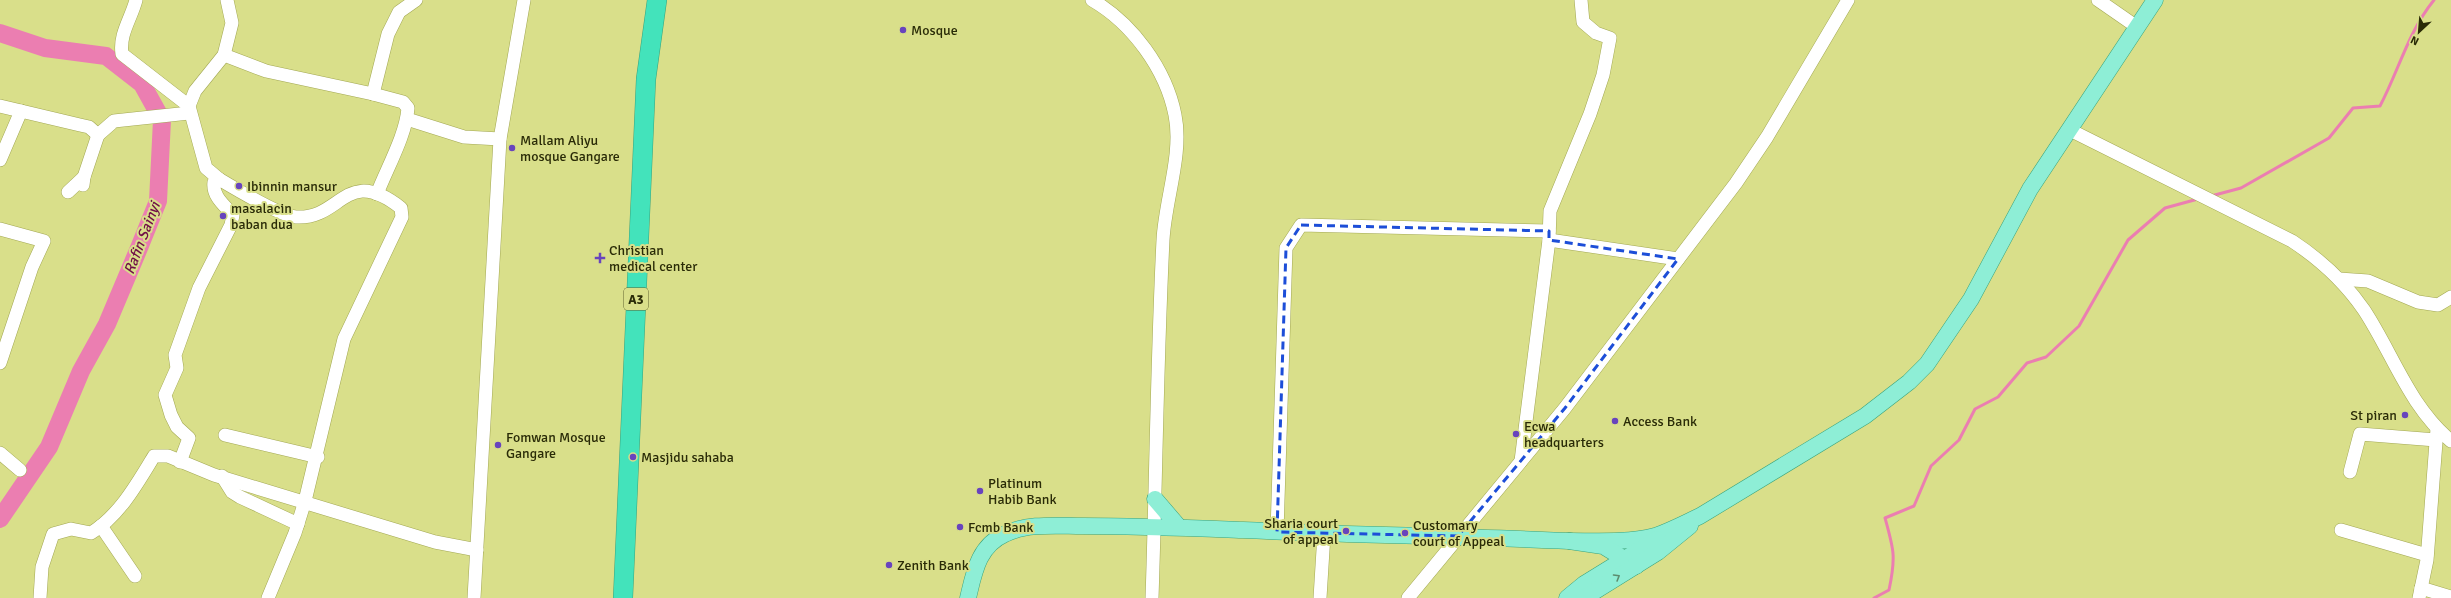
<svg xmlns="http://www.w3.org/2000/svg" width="2451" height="598" font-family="Signika,sans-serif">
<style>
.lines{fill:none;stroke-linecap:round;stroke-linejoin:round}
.stream{stroke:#eb7eb1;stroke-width:3}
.river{stroke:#eb7eb1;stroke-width:18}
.minor-casing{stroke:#a3a853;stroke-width:14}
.major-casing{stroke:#3aa37c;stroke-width:17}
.highway-casing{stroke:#3aa37c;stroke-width:20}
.minor{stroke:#fff;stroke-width:13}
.major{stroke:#8eeed6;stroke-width:16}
.highway{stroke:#43e3bb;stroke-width:19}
.oneway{stroke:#5c8c6e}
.marked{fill:none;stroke:#1d4ed8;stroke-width:3;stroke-dasharray:8 5;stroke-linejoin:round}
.poi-dot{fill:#6844bd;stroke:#d9df8a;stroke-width:1.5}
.labels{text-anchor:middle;stroke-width:4;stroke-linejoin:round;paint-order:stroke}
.shield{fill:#d9df8a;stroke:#5e612e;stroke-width:1}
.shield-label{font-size:13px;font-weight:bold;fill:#2a2b07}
.poi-label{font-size:14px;fill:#2a2b07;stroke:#d9df8a;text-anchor:start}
.water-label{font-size:15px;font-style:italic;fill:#700e47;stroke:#d9df8a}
</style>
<rect width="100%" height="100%" fill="#d9df8a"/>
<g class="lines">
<g class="stream">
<path d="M2211,196l30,-8 88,-50 24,-30 27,-2c19,-36 28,-74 54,-106"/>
<path d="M1874,598l15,-8c7,-33 5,-40 -4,-72l29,-12 17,-40 28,-26 16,-31 23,-12 29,-34 19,-6 33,-31 49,-86 37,-32 33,-9"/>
</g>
<path class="river" d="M0,33l45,15 61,8 36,28 20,36 -4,81 -19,47 -32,76 -26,47 -32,76 -49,72"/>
<g class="minor-casing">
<g id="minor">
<path d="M136,0c-5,19 -17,34 -14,54l67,52"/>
<path d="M1092,0c40,23 74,69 83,115 8,39 -10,85 -12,125 -6,120 -7,239 -11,358"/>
<path d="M2098,0l39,27"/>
<path d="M224,55l42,16 107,23 30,8 5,6c-2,27 -21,60 -31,86"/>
<path d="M373,94l15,-60 11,-22 17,-12"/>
<path d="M0,106l80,19 9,2 9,8 16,-14 75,-8"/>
<path d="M407,119l57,18 36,2"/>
<path d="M2070,130l222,111c29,19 52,40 72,69 29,44 45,96 87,131"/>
<path d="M0,160l21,-49"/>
<path d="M219,179l-13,-11 -17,-62 6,-15 29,-36 8,-32 -5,-23"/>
<path d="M83,185l1,-8 14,-42"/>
<path d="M68,192l16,-15"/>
<path d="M0,229l44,12 -12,26 -32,96"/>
<path d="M1549,240l129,19"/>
<path d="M2339,279l29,2 50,21 20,3 13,-8"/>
<path d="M225,435l93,22"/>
<path d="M0,453l20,17"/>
<path d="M1521,461l28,-221 1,-29 40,-97 13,-39 7,-37 -14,-5 -13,-11 -2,-22"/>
<path d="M180,462l9,-24 -12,-11 -6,-12 -6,-20 12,-27 -2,-13 24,-67 32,-63 2,-10c-9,-10 -21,-19 -19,-33l5,-3c15,9 62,37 77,38 46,3 49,-53 105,-9l1,9 -58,122 -39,162 -10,32 -27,65"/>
<path d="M2350,472l10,-38 76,6"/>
<path d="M222,476l10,16 8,5 58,27"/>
<path d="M101,526l34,50"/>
<path d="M2341,530l86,25"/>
<path d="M1277,532l9,-284 15,-23 248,6"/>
<path d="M2421,588l30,9"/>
<path d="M40,598l2,-31 11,-33 18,-5 20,4c28,-17 46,-49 63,-77h14l46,19 221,67 42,8"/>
<path d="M474,598l26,-459 24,-139"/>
<path d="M1320,598l4,-64"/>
<path d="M1408,598l157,-190 171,-225 31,-46 81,-137"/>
<path d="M2419,598l8,-38 10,-131"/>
</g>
</g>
<g class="major-casing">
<g id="major">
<path d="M1155,499l24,28"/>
<path d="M1569,541c28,0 58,2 86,-5 15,-5 30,-13 45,-20l165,-100 44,-34 18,-18 44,-65 59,-110 125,-189"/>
<path d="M968,598c6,-25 10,-52 37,-64 22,-11 52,-8 77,-8 54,0 106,2 161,4 108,5 217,6 326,11l34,5 33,20"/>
<path d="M1567,598l17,-14 73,-45"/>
<path d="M1584,598l74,-46 32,-26"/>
</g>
</g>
<g class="highway-casing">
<path id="highway" d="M623,598l23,-519 11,-79"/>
</g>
<use href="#minor" class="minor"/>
<use href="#major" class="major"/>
<use href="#highway" class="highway"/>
</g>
<defs><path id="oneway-chevron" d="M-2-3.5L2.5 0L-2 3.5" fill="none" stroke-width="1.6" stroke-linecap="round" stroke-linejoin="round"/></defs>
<use class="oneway" href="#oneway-chevron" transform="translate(1617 577) rotate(-31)"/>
<path class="marked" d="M1301,225l248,6v9l129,19 -113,149 -107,128 -181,-4 9,-284z"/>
<g class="poi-dot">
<circle cx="903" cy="30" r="4"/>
<circle cx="512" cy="148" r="4"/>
<circle cx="239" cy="186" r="4"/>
<circle cx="223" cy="216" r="4"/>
<path d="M598 252h4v4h4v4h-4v4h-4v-4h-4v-4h4z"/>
<circle cx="2405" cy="415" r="4"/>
<circle cx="1615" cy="421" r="4"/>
<circle cx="1516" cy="434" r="4"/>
<circle cx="498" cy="445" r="4"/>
<circle cx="633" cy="457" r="4"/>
<circle cx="980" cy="491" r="4"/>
<circle cx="960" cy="527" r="4"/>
<circle cx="1346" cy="531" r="4"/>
<circle cx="1405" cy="533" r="4"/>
<circle cx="889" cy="565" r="4"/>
</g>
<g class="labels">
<rect class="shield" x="624" y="288" width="24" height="22" rx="3"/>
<g class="shield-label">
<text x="636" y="304">A3</text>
</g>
<g class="poi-label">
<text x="911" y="35">Mosque</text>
<text x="520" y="145">Mallam Aliyu<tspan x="520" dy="16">mosque Gangare</tspan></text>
<text x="247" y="191">Ibinnin mansur</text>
<text x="231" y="213">masalacin<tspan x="231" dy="16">baban dua</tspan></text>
<text x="609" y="255">Christian<tspan x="609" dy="16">medical center</tspan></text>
<text x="2397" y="420" text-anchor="end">St piran</text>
<text x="1623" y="426">Access Bank</text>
<text x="1524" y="431">Ecwa<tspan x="1524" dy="16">headquarters</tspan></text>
<text x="506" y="442">Fomwan Mosque<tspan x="506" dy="16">Gangare</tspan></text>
<text x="641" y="462">Masjidu sahaba</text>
<text x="988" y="488">Platinum<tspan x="988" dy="16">Habib Bank</tspan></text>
<text x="1338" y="528" text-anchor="end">Sharia court<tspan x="1338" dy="16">of appeal</tspan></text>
<text x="1413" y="530">Customary<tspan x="1413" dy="16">court of Appeal</tspan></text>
<text x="968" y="532">Fcmb Bank</text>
<text x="897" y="570">Zenith Bank</text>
</g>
<g class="water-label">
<text transform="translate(142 238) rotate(-69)" y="5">Rafin Sainyi</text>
</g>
</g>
<g transform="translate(2419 32) rotate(206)" stroke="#d9df8a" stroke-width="3" paint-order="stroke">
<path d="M0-3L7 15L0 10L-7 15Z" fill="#2a2b07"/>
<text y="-6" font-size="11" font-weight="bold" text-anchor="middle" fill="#2a2b07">N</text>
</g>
</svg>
